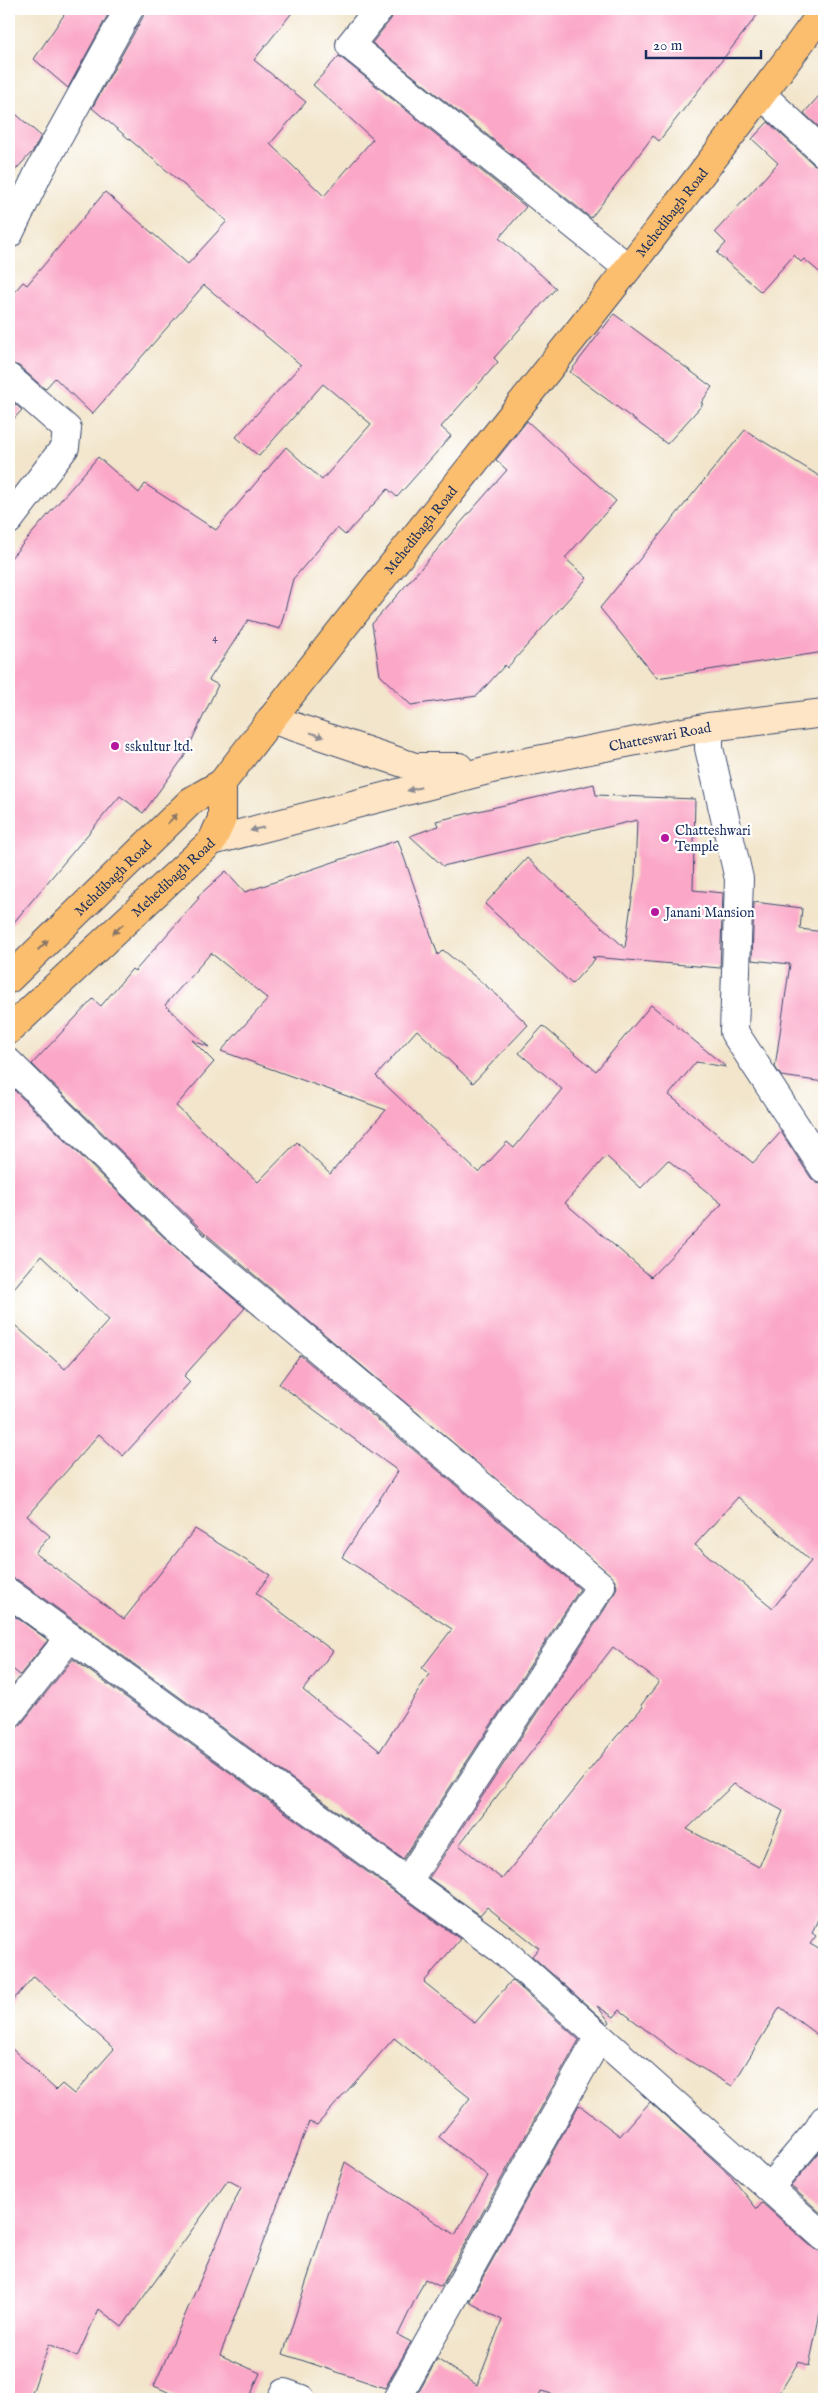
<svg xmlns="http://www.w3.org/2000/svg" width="833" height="2408" font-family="'IM FELL English',serif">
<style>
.building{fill:#fba7c7;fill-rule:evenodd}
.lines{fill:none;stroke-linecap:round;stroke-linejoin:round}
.street-casing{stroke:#3b4a6e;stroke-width:30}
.secondary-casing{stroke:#3b4a6e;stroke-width:30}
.primary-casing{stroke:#3b4a6e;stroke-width:30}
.street{stroke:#fff;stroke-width:28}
.secondary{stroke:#fde5c5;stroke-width:28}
.primary{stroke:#fbbe6e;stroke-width:28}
.oneway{fill:#8c8a92}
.oneway2{fill:#8b7666}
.poi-dot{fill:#b5179e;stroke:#fff;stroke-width:2}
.labels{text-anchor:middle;stroke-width:4.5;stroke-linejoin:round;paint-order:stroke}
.number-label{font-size:11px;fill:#534d78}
.street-label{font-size:14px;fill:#1b2f5e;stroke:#fff}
.poi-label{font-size:14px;fill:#1b2f5e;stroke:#fff;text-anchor:start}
</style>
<rect width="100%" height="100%" fill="#fff"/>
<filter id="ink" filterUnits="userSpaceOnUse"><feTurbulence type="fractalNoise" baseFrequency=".02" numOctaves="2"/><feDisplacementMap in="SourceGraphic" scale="10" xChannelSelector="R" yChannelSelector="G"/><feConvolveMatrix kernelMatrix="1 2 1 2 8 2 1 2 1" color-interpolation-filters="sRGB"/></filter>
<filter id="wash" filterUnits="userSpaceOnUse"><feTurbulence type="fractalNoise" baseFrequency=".0096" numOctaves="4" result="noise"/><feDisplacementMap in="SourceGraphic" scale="20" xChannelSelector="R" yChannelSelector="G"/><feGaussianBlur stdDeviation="1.12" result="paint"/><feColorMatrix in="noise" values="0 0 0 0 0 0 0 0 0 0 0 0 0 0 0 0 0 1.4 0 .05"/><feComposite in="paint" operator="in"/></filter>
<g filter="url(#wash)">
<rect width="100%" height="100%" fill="#f2e5cb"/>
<g id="blocks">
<g class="building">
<path d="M68,9h43l-43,79 -34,-29z"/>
<path d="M145,9h150l-41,51 52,42 -36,42 54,52 49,-57 -60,-54 26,-29 187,151 -27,31 57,50 -62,70 4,4 -57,65 10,9 -54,61 -9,-8 -43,46 -8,-7 -44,51 -13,50 -32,-9 -39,60 9,5 -34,72 -41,56 -23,-17 -111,132v-368l89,-103 41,36 6,-9 71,46 70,-83 36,33 49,-56 -48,-40 -64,72 -23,-19 65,-72 -97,-80 -112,129 -37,-36 -10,11 -26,-23 -10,-3v-65l14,-16 4,3 78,-93 83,72 39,-43 -135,-113 51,-91z"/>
<path d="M394,9h368l-103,132 -6,-5 -62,82 -219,-175 19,-24z"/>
<path d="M824,90v42l-20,-19z"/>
<path d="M9,108l32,28 -8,15 -24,26z"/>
<path d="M768,122l45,42 11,4v108l-20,-17 -3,3 -7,-7 -33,37 -44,-39 9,-10 -11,-11 63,-69 -26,-24z"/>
<path d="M614,314l98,73 -11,16 2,1 -36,40 -97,-72z"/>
<path d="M9,399l13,11 -13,14z"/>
<path d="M527,421l89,80 -51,57 22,20 -80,90 -2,-3 -28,31 -66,9 -31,-30 -8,-51 135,-154 -11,-10z"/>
<path d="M745,430l79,49v173l-167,26 -57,-70z"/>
<path d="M594,784l2,11 99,4 -2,91 30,3 -3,75 -128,-11 3,2 -23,25 -87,-80 42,-46 98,90 10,-72 2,-56 -194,46 -33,-30 28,-10 -2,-5z"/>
<path d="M398,840l40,115 5,-5 54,45 31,30 -55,58 -56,-53 -41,46 103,97 28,-31 7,6 48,-59 -43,-36 24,-27 53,45 55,-66 75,62 -30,-5 -27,33 84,68 28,-31 30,46 6,5 7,2v720l-12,28 4,3 -6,8 14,8v88l-44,-33 -48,79 -56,-33 -56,-43 -6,7 -17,-11 13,16 -2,2 -76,-68 7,-8 -52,-41 -7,8 -51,-37 185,-283 3,-8 -2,-7 -409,-346 -174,-170 61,-65 8,7 31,-37 3,2 64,-73 -2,-1 29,-26 19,21zM211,953l57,46 -47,52 165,59 -56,64 -33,-32 -39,40 -82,-76 38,-44 -22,-22 17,7 -44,-42zM606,1156l35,32 27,-28 54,44 -71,73 -86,-74zM738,1497l73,64 -38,47 -78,-63zM613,1647l46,35 -18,23 2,2 -27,30 -114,142 -43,-34zM734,1784l49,27 -24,56 -72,-38z"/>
<path d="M754,902l48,6 -2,21 24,3v150l-43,-6 -6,-9 15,-103 -38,-4z"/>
<path d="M11,1087l173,170 61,51 -61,68 6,6 -67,74 -24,-22 -72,82 23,20 -15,17 89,66 71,-90 75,46 -14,18 77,58 -30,39 77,61 49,-77 -7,-6 30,-39 -110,-72 56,-86 -119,-87 21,-29 280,234 -177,270 -385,-279 -9,-2v-258l56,49 44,-49 -68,-64 -32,38v-205z"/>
<path d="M9,1612l39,28 -28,35 -11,-9z"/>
<path d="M73,1659l387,280 -36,43 51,41 37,-43 67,60 -138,247 -16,-8 -27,56 13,7 -26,46 -102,-34 62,-192 110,73 33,-59 -49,-39 31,-39 -76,-60 -77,87 -8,-3 -89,233 40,18 -11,26h-65l-30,-13 87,-199 -13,-7 -106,147 -23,-18 -22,48 -28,-13 -19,55h-21v-353l47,44 6,-6 12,10 40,-45 -80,-73 -25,29v-271l12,-10z"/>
<path d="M650,2102l78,71 29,36 5,-6 52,46 10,3v42l-15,72 -10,-5 -23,38h-205l-30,-8 -3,8h-123l22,-40 40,26 25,-65 -33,-18 110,-197 41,31z"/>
<path d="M824,2147v69l-33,-30z"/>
</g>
</g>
</g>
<g filter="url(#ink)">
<use href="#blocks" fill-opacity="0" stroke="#3b4a6e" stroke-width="1"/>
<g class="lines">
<g class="street-casing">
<g id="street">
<path d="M379,9l-29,36 278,223"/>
<path d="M762,95l62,58"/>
<path d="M9,234l30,-62 90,-163"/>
<path d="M9,378l58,51 -2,18 -56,73"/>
<path d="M709,727v21l30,131 -5,153 90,137"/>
<path d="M9,1063l186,183 406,340 -194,296"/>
<path d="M9,1593l493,357 322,287"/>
<path d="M9,1714l61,-77"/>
<path d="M769,2188l49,-58 6,-10"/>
<path d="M281,2399l3,-6 17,6"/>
<path d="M397,2399l202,-362"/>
</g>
</g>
<g class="secondary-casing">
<g id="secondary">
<path d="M271,719l144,48h44"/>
<path id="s1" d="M212,841l284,-73 213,-41 115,-14"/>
</g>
</g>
<g class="primary-casing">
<g id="primary">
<path id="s2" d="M9,979l182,-178 31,-18"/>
<path id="s3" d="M9,1030l203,-189 10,-22v-36c198,-259 410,-509 602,-773"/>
</g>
</g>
<use href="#street" class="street"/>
<use href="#secondary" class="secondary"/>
<use href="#primary" class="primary"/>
</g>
<defs><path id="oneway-solid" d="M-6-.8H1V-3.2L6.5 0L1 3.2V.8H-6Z" transform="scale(1.25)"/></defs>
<g class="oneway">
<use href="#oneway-solid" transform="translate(317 735) rotate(20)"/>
<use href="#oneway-solid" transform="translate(414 789) rotate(166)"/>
<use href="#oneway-solid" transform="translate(257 829) rotate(166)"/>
</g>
<g class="oneway2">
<use href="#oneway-solid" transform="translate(172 819) rotate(-44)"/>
<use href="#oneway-solid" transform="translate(118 929) rotate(137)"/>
<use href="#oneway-solid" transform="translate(43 945) rotate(-44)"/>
</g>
</g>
<g class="poi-dot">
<circle cx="115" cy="746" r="5"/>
<circle cx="665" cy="838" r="5"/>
<circle cx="655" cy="912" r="5"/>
</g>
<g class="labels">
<g class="number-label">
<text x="215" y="641">4</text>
</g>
<g class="street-label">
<text dy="5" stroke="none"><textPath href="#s3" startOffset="1064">Mehedibagh Road</textPath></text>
<text dy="5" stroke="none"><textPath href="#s3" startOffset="659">Mehedibagh Road</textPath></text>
<text dy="5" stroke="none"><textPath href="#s1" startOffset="460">Chatteswari Road</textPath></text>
<text dy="5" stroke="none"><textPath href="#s2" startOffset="145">Mehdibagh Road</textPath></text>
<text dy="5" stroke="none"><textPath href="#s3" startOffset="224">Mehedibagh Road</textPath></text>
</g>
<g class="poi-label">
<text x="125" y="751">sskultur ltd.</text>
<text x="675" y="835">Chatteshwari<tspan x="675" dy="16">Temple</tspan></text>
<text x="665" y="917">Janani Mansion</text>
</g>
</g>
<rect width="833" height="2408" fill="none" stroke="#fff" stroke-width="30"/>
<path d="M646 50v8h115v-8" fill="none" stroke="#1b2f5e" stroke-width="2.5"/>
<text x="653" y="50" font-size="15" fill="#1b2f5e" stroke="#ffffff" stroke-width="4" paint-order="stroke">20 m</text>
</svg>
